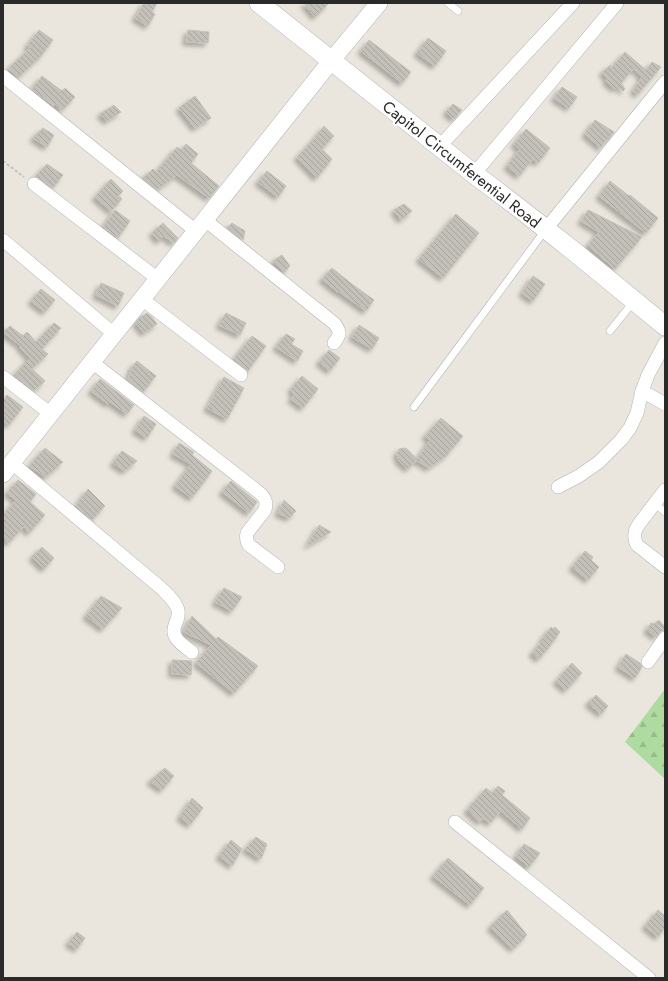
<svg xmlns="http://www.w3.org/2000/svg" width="668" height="981" font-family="Jost,sans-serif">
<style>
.forest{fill:url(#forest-firs)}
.building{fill:url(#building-back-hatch);stroke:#c5c2b7;filter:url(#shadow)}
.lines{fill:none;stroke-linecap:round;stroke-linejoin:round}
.service-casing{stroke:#b1b2bc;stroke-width:8}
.minor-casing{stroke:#b1b2bc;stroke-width:14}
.tertiary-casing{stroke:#b1b2bc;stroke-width:18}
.secondary-casing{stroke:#b1b2bc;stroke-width:20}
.path{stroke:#c3c3c3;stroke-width:2;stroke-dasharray:3 2;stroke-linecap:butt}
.service{stroke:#fff;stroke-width:7}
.minor{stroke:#fff;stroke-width:13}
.tertiary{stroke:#fff;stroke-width:17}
.secondary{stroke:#fff;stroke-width:19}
.labels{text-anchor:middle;stroke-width:4;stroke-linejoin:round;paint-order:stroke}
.street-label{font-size:16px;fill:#2a2a2a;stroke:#fff}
</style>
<defs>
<pattern id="forest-firs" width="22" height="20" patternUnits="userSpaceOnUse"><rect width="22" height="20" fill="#aedb9f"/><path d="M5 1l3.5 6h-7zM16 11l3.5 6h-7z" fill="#96bc89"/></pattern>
<pattern id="building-back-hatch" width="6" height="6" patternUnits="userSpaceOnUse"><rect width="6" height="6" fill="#c3c0b9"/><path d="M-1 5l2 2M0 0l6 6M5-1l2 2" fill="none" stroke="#a8a59f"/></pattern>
<filter id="shadow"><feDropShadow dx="-3.5" dy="3.5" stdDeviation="2" flood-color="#0004"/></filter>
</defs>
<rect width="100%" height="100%" fill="#eae6dd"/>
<path class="forest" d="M665,689v90l-40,-37z"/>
<g class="building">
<path d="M144,3h13l-5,9 3,2 -7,12 -13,-8z"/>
<path d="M304,3h25l-14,14z"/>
<path d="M39,30l14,10 -12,16 -23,22 -9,-10 21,-20 -3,-2z"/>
<path d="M188,30l21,2 -1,11 -22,-1z"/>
<path d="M428,38l18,13 -11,15 -18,-13z"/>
<path d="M369,40l42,32 -9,11 -41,-32z"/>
<path d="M625,52l21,18 6,-8 9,5 -23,27 -5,-3 9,-14 -8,-9 -13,15 4,6 -2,2 -5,-5 -3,3 -9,-8 2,-3 -6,-5 8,-8 1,3z"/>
<path d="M42,76l20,15 3,-3 10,9 -13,13 -7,-6 -1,2 -22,-17z"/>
<path d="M562,87l15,10 -8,11 -15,-10z"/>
<path d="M195,96l16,22 -16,10 -16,-20z"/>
<path d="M453,104l9,6 -8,9 -8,-7z"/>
<path d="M114,105l7,7 -14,9 -7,-7z"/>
<path d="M595,120l19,12 -6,8 -2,-1 -5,9 -16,-14z"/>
<path d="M324,126l10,10 -12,13 10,10 -15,19 -20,-21 17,-18z"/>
<path d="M43,128l11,7 -7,12 -14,-9z"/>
<path d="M526,129l24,19 -12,15 -5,-4 -14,17 -12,-10 13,-17 -6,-5z"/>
<path d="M186,144l12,10 -7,9 28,23 -10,12 -32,-23 -20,15 -14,-12 10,-9 3,3 21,-25 4,3z"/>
<path d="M47,164l16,11 -10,13 -17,-12z"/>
<path d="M267,171l19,15 -8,11 -20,-15z"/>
<path d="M111,179l12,12 -5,5 4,3 -11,12 -16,-14z"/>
<path d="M610,181l19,15 1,-1 28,23 -12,15 -47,-37z"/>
<path d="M404,204l8,7 -11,9 -7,-10z"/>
<path d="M115,210l15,11 -12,17 -15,-11z"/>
<path d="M588,210l54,27 -27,32 -27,-24 11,-13 -18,-11z"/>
<path d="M456,214l23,19 -36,45 -24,-19z"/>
<path d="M163,223l15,15 -4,5 -10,-7 -5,5 -7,-8z"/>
<path d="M232,223l13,8 -2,9 -16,-12z"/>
<path d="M282,255l8,11 -6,6 -11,-11z"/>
<path d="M332,268l20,16 22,16 -8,11 -28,-20v1l-16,-13z"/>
<path d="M533,276l12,8 -12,17 -11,-8z"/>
<path d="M101,283l23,10 -6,13 -22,-11z"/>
<path d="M41,289l14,11 -10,12 -14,-11z"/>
<path d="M147,313l5,4 5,7 -13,9 -8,-10 3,-5z"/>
<path d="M226,313l20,10 -6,12 -21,-10z"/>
<path d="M54,323l7,5 -19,21 6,5 -16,15 13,12 -11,10 -20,-16 16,-17 -10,-11 1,-1 -18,-14 7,-6 13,10 4,-4 9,10z"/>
<path d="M359,325l20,13 -7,11 -20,-12z"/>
<path d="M286,334l9,5 -4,5 12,7 -6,10 -21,-14z"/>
<path d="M252,336l14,10 -18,25 -14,-12z"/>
<path d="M329,350l11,8 -10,13 -11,-9z"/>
<path d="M137,361l19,15 -13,16 -15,-12 4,-13z"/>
<path d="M302,376l16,13 -15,19 -12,-9 3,-4 -3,-6z"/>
<path d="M224,377l20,11 -17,31 -20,-11z"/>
<path d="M100,379l34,26 -7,9 -17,-12 -2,2 -17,-13z"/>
<path d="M7,395l16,12 -14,18 -6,-4v-21z"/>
<path d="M144,416l12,8 -9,14 -12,-8z"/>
<path d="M441,418l22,18 -17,20 -17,12 -13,-8 -8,9 -9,-8 -2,-7 2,-5 7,-1 11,11 13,-19 -5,-4z"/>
<path d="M179,443l15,9 -2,3 20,16 -20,27 -17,-12 16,-22 -18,-10z"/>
<path d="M45,448l18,14 -17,15 -17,-11z"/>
<path d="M122,451l15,10 -12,10 -12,-8z"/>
<path d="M18,480l18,14 -6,8 15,13 -16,18 -5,-7 -15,17 -6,-5v-23l13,-15 -9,-7z"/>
<path d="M231,481l26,21 -8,11 -27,-21z"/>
<path d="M88,489l17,17 -13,14 -16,-14z"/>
<path d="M284,500l12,11 -7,7 -11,-5z"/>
<path d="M319,525l12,7 -24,14z"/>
<path d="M42,547l12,11 -10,11 -12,-12z"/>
<path d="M585,551l8,6 -2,3 8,7 -11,13 -16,-13z"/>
<path d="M224,588l18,9 -10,14 -17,-9z"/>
<path d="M101,596l21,12 -19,21 -17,-13z"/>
<path d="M192,616l24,23 2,-2 40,29 -24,27 -38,-30 15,-18 -27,-13z"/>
<path d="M659,620l6,7v3l-4,1 -5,6 -9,-7 4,-7 3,1z"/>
<path d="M551,627l2,2 2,-2 5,5 -10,14 -11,13 -7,-6 11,-13 -1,-1z"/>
<path d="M626,654l14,9 2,4 -7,11 -17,-11z"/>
<path d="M172,660l20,1 -1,14 -19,-1z"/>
<path d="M572,663l10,10 -16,17 -10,-9z"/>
<path d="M596,695l12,11 -7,8 -13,-11z"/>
<path d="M165,768l9,8 -12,14 -12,-9z"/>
<path d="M498,786l7,5 -3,4 28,23 -8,11 -21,-18 -11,12 -7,-5 -3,4 -13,-12 19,-22 6,5z"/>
<path d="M192,798l11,10 -13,17 -10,-8z"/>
<path d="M256,837l11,7 -6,15 -16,-10z"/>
<path d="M231,840l11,9 -10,17 -13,-10z"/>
<path d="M524,844l16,9 -11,14 -13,-11z"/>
<path d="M448,858l36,30 -14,17 -37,-29z"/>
<path d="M507,910l20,25 -14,14 -23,-22z"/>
<path d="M658,910l7,6v12l-7,9 -13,-11z"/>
<path d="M77,932l8,6 -8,11 -9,-6z"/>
</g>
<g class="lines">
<g class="service-casing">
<g id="service">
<path d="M448,3l10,8"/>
<path d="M610,331l24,-30"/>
<path d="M414,407l132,-178"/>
<path d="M655,504l10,8"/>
</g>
</g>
<g class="minor-casing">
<g id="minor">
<path d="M3,76l193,155"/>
<path d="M439,147l134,-144"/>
<path d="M474,174l143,-171"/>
<path d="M34,184l124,95"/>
<path d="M205,220l130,104c6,9 5,11 -1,19"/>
<path d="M546,229l119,-147"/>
<path d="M3,240l111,94"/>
<path d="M142,299l99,76"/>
<path d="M92,362l169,132c5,5 6,9 4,16l-18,23c-1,5 -1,8 2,12l29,22"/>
<path d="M3,377l48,37"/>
<path d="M642,391l6,-16 17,-32"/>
<path d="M12,463l149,125c6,6 15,14 17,22 1,6 -1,11 -3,15 -5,13 8,20 17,27"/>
<path d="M558,487l21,-11 20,-14 22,-22 9,-12 7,-15 5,-22 23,13"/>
<path d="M665,490l-26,34c-5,7 -6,13 -2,21l28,22"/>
<path d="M648,662l17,-24"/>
<path d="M455,822l194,156"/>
</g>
</g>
<g class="tertiary-casing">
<path id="tertiary" d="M3,474l328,-413 48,-58"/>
</g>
<g class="secondary-casing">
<path id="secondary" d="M259,3l215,171c65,48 128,100 191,152"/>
</g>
<path class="path" d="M3,161l21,16"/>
<use href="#service" class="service"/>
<use href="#minor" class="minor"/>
<use href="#tertiary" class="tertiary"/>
<use href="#secondary" class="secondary"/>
</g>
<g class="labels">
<g class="street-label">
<text transform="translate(462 164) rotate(38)" y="6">Capitol Circumferential Road</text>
</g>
</g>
<rect width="668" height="981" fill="none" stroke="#2a2a2a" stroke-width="8"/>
</svg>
